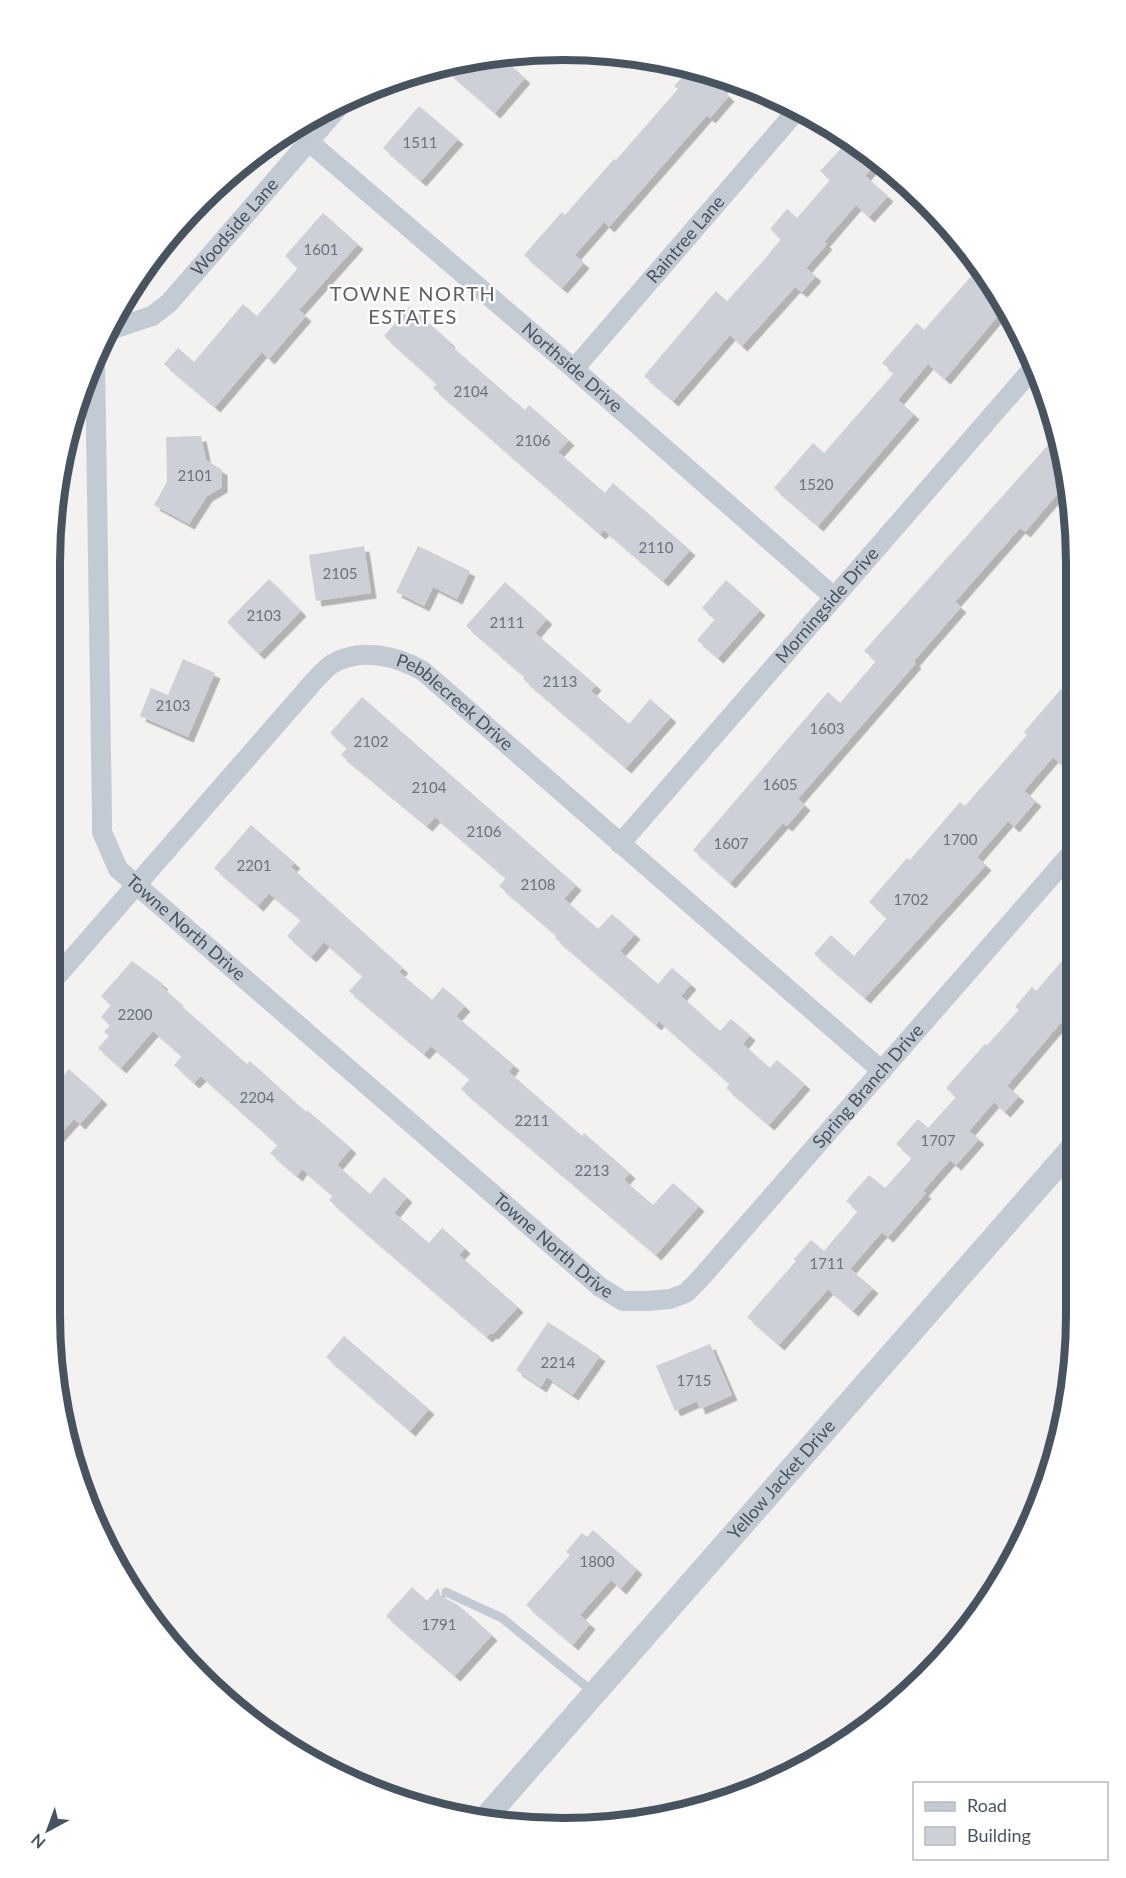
<svg xmlns="http://www.w3.org/2000/svg" width="1126" height="1878" font-family="Lato,sans-serif">
<style>
.building{fill:#cdd0d6;filter:url(#shadow)}
.lines{fill:none;stroke-linecap:round;stroke-linejoin:round}
.service{stroke:#c2cbd3;stroke-width:9}
.minor{stroke:#c2cbd3;stroke-width:20}
.tertiary{stroke:#c2cbd3;stroke-width:24}
.labels{text-anchor:middle;stroke-width:5;stroke-linejoin:round;paint-order:stroke}
.number-label{font-size:15px;fill:#69727e}
.street-label{font-size:18px;fill:#485360;stroke:#fff}
.neighbourhood-label{font-size:20px;letter-spacing:1.5px;fill:#5d6166;stroke:#fff}
.rim{fill:none;stroke:#485360;stroke-width:8}
</style>
<defs>
<filter id="shadow"><feDropShadow dx="5.5" dy="5.5" stdDeviation="0" flood-color="#0004"/></filter>
</defs>
<rect width="100%" height="100%" fill="#f4f1f1"/>
<g class="building">
<path d="M500,56l25,22 -30,35 -47,-41 10,-11z"/>
<path d="M691,68l38,11 -8,10 8,7 -19,22 -3,-3 -98,112 -5,-5 -29,33 9,8 -22,25 -38,-33 38,-43 3,3 49,-56 2,1 62,-71 -4,-3z"/>
<path d="M419,106l39,33 -37,42 -38,-33z"/>
<path d="M851,138l26,23 -12,15 23,20 -19,21 -13,-12 -32,37 3,2 -21,24 10,8 -14,16 -7,-5 -53,59 -12,-11 -57,66 -29,-25 72,-85 11,10 37,-41 17,-21 -11,-10 17,-20 10,9 33,-38 -10,-9z"/>
<path d="M323,213l35,31 -59,66 7,6 -37,43 -7,-7 -47,55 -51,-43 14,-16 16,14 49,-58 14,12 41,-48 -13,-12z"/>
<path d="M974,273l25,22 8,10 -62,74 -17,-15 -30,36 16,14 -96,112 -44,-38 39,-45 11,10 70,-80 -12,-10 35,-40 7,7z"/>
<path d="M410,306l40,36 -1,2 76,66 4,-5 40,35 -11,12 47,41 8,-10 77,67 -27,31 -59,-51 -4,4 -167,-146 4,-4 -53,-48z"/>
<path d="M1057,435l9,49 -41,48 -5,-4 -65,74 6,5 -47,54 2,2 -118,136 7,6 -18,21 -4,-3 -53,60 -37,-33 135,-158 12,11 36,-42 -12,-10z"/>
<path d="M201,436l5,24 16,10v17l-15,9 -18,28 -35,-19 13,-23 -1,-45z"/>
<path d="M364,546l7,47 -55,8 -7,-46z"/>
<path d="M418,546l52,25 -13,28 -24,-12 -9,19 -28,-14z"/>
<path d="M269,579l32,32 -42,43 -32,-32z"/>
<path d="M726,580l34,30 -42,48 -21,-18 18,-21 -13,-11z"/>
<path d="M505,582l42,37 -12,14 61,52 -5,6 38,33 21,-25 21,18 -45,51 -103,-89 2,-2 -59,-51z"/>
<path d="M183,659l32,14 -27,64 -48,-21 11,-28 17,7z"/>
<path d="M1075,681v77l-9,11 -13,-12 -29,34 12,10 -22,26 -6,-6 -31,36 9,8 -121,133 -51,-44 17,-19 23,21 33,-38 -18,-16 38,-44 3,2 50,-58 5,4 62,-71 -3,-3 37,-43 4,3z"/>
<path d="M362,697l214,188 -12,14 34,30 14,-15 23,20 -15,17 38,33 14,-16 19,16 -10,12 39,35 11,-12 19,16 -7,9 27,24 7,-8 28,24 -36,41 -43,-37 4,-4 -71,-63 -3,4 -101,-87 2,-2 -58,-50 7,-8 -71,-61 -8,9 -86,-71 6,-7 -17,-15z"/>
<path d="M251,825l44,38 -4,4 112,101 -4,4 33,28 11,-13 22,19 -9,10 58,49 -5,7 73,64 2,-3 46,40 -6,7 29,25 20,-22 26,23 -43,49 -195,-166 9,-10 -39,-33 -7,8 -75,-63 14,-15 -39,-34 -13,15 -24,-21 14,-16 -32,-27 -11,13 -44,-38z"/>
<path d="M1075,946v60l-68,80 12,10 -14,16 -11,-10 -25,29 10,8 -23,26 -6,-5 -27,31 3,2 -38,44 -6,-5 -32,37 23,19 -20,23 -25,-22 -49,56 -32,-28 49,-56 -2,-2 17,-19 13,11 34,-40 -12,-10 23,-26 16,13 27,-30 -16,-14 22,-25 10,9 28,-31 -10,-9 39,-44 2,1 32,-35 -4,-3 17,-20 4,4z"/>
<path d="M132,961l31,23 -2,2 17,15 -1,1 70,62 3,-3 56,51 1,-2 44,38 -14,17 33,29 14,-17 23,20 -13,16 35,30 13,-15 23,20 -6,7 59,52 -25,27 -2,-1 -4,4 -127,-109 -31,-28 4,-4 -31,-27 -5,7 -27,-23 8,-8 -77,-69 -7,7 -20,-18 8,-9 -29,-25 -32,37 -23,-20 11,-12 -5,-4 6,-7 -9,-8 10,-12 -10,-9z"/>
<path d="M69,1069l33,30 -22,25 -6,-5 -24,27v-55z"/>
<path d="M548,1322l52,34 -27,39 -26,-18 -6,10 -25,-17z"/>
<path d="M344,1336l85,73 -19,22 -84,-74z"/>
<path d="M710,1344l22,51 -32,14 -3,-8 -22,10 -19,-45z"/>
<path d="M593,1530l44,39 -16,20 -10,-9 -31,35 10,9 -17,21 -47,-40 44,-50 -4,-3 16,-19 5,4z"/>
<path d="M412,1587l15,14 11,-13 3,8 17,9 34,30 -37,41 -69,-60z"/>
</g>
<g class="lines">
<path class="service" d="M446,1592l56,26 91,74"/>
<g class="minor">
<path id="s1" d="M308,141l266,228 260,228"/>
<path id="s2" d="M110,330l42,-14 17,-13 175,-202"/>
<path id="s3" d="M95,362l7,456v14l16,37 482,418 23,14h24l23,-2 16,-6 13,-13 376,-431"/>
<path id="s4" d="M574,369l224,-260"/>
<path id="s5" d="M620,844l415,-478"/>
<path id="s6" d="M50,984l265,-304c5,-5 11,-12 17,-16 28,-17 65,-8 91,7l459,400"/>
</g>
<path class="tertiary" id="s7" d="M487,1816l588,-671"/>
</g>
<g class="labels">
<g class="number-label">
<text x="420" y="148">1511</text>
<text x="321" y="255">1601</text>
<text x="471" y="397">2104</text>
<text x="533" y="446">2106</text>
<text x="195" y="481">2101</text>
<text x="816" y="490">1520</text>
<text x="656" y="553">2110</text>
<text x="340" y="579">2105</text>
<text x="264" y="621">2103</text>
<text x="507" y="628">2111</text>
<text x="560" y="687">2113</text>
<text x="173" y="711">2103</text>
<text x="827" y="734">1603</text>
<text x="371" y="747">2102</text>
<text x="780" y="790">1605</text>
<text x="429" y="793">2104</text>
<text x="484" y="837">2106</text>
<text x="960" y="845">1700</text>
<text x="731" y="849">1607</text>
<text x="254" y="871">2201</text>
<text x="538" y="890">2108</text>
<text x="911" y="905">1702</text>
<text x="135" y="1020">2200</text>
<text x="257" y="1103">2204</text>
<text x="532" y="1126">2211</text>
<text x="938" y="1146">1707</text>
<text x="592" y="1176">2213</text>
<text x="827" y="1269">1711</text>
<text x="558" y="1368">2214</text>
<text x="694" y="1386">1715</text>
<text x="597" y="1567">1800</text>
<text x="439" y="1630">1791</text>
</g>
<g class="street-label">
<text dy="6" stroke="none"><textPath href="#s2" startOffset="166">Woodside Lane</textPath></text>
<text dy="6" stroke="none"><textPath href="#s4" startOffset="171">Raintree Lane</textPath></text>
<text dy="6" stroke="none"><textPath href="#s1" startOffset="348">Northside Drive</textPath></text>
<text dy="6" stroke="none"><textPath href="#s5" startOffset="316">Morningside Drive</textPath></text>
<text dy="6" stroke="none"><textPath href="#s6" startOffset="566">Pebblecreek Drive</textPath></text>
<text dy="6" stroke="none"><textPath href="#s3" startOffset="600">Towne North Drive</textPath></text>
<text dy="6" stroke="none"><textPath href="#s3" startOffset="1515">Spring Branch Drive</textPath></text>
<text dy="6" stroke="none"><textPath href="#s3" startOffset="1086">Towne North Drive</textPath></text>
<text dy="6" stroke="none"><textPath href="#s7" startOffset="447">Yellow Jacket Drive</textPath></text>
</g>
<g class="neighbourhood-label">
<text x="413" y="301">TOWNE NORTH<tspan x="413" dy="23">ESTATES</tspan></text>
</g>
</g>
<path d="M0 0H1126V1878H0ZM563 60H563A503 503 0 0 1 1066 563V1315A503 503 0 0 1 563 1818H563A503 503 0 0 1 60 1315V563A503 503 0 0 1 563 60Z" fill="#fff" fill-rule="evenodd"/>
<path class="rim" d="M563 60H563A503 503 0 0 1 1066 563V1315A503 503 0 0 1 563 1818H563A503 503 0 0 1 60 1315V563A503 503 0 0 1 563 60Z"/>
<rect x="913" y="1782" width="195" height="78" fill="#ffffff" stroke="#b6babf" stroke-width="1.5"/>
<rect x="925" y="1802" width="30" height="9" fill="#c2cbd3" stroke="#b6babf" stroke-width="1.5"/>
<text x="967" y="1812" font-size="18" fill="#485360">Road</text>
<rect x="925" y="1827" width="30" height="18" fill="#cdd0d6" stroke="#b6babf" stroke-width="1.5"/>
<text x="967" y="1842" font-size="18" fill="#485360">Building</text>
<g transform="translate(48 1830) rotate(221)" stroke="#ffffff" stroke-width="4.5" paint-order="stroke">
<path d="M0-4.5L10 22L0 15L-10 22Z" fill="#485360"/>
<text y="-9" font-size="16" font-weight="bold" text-anchor="middle" fill="#485360">N</text>
</g>
</svg>
